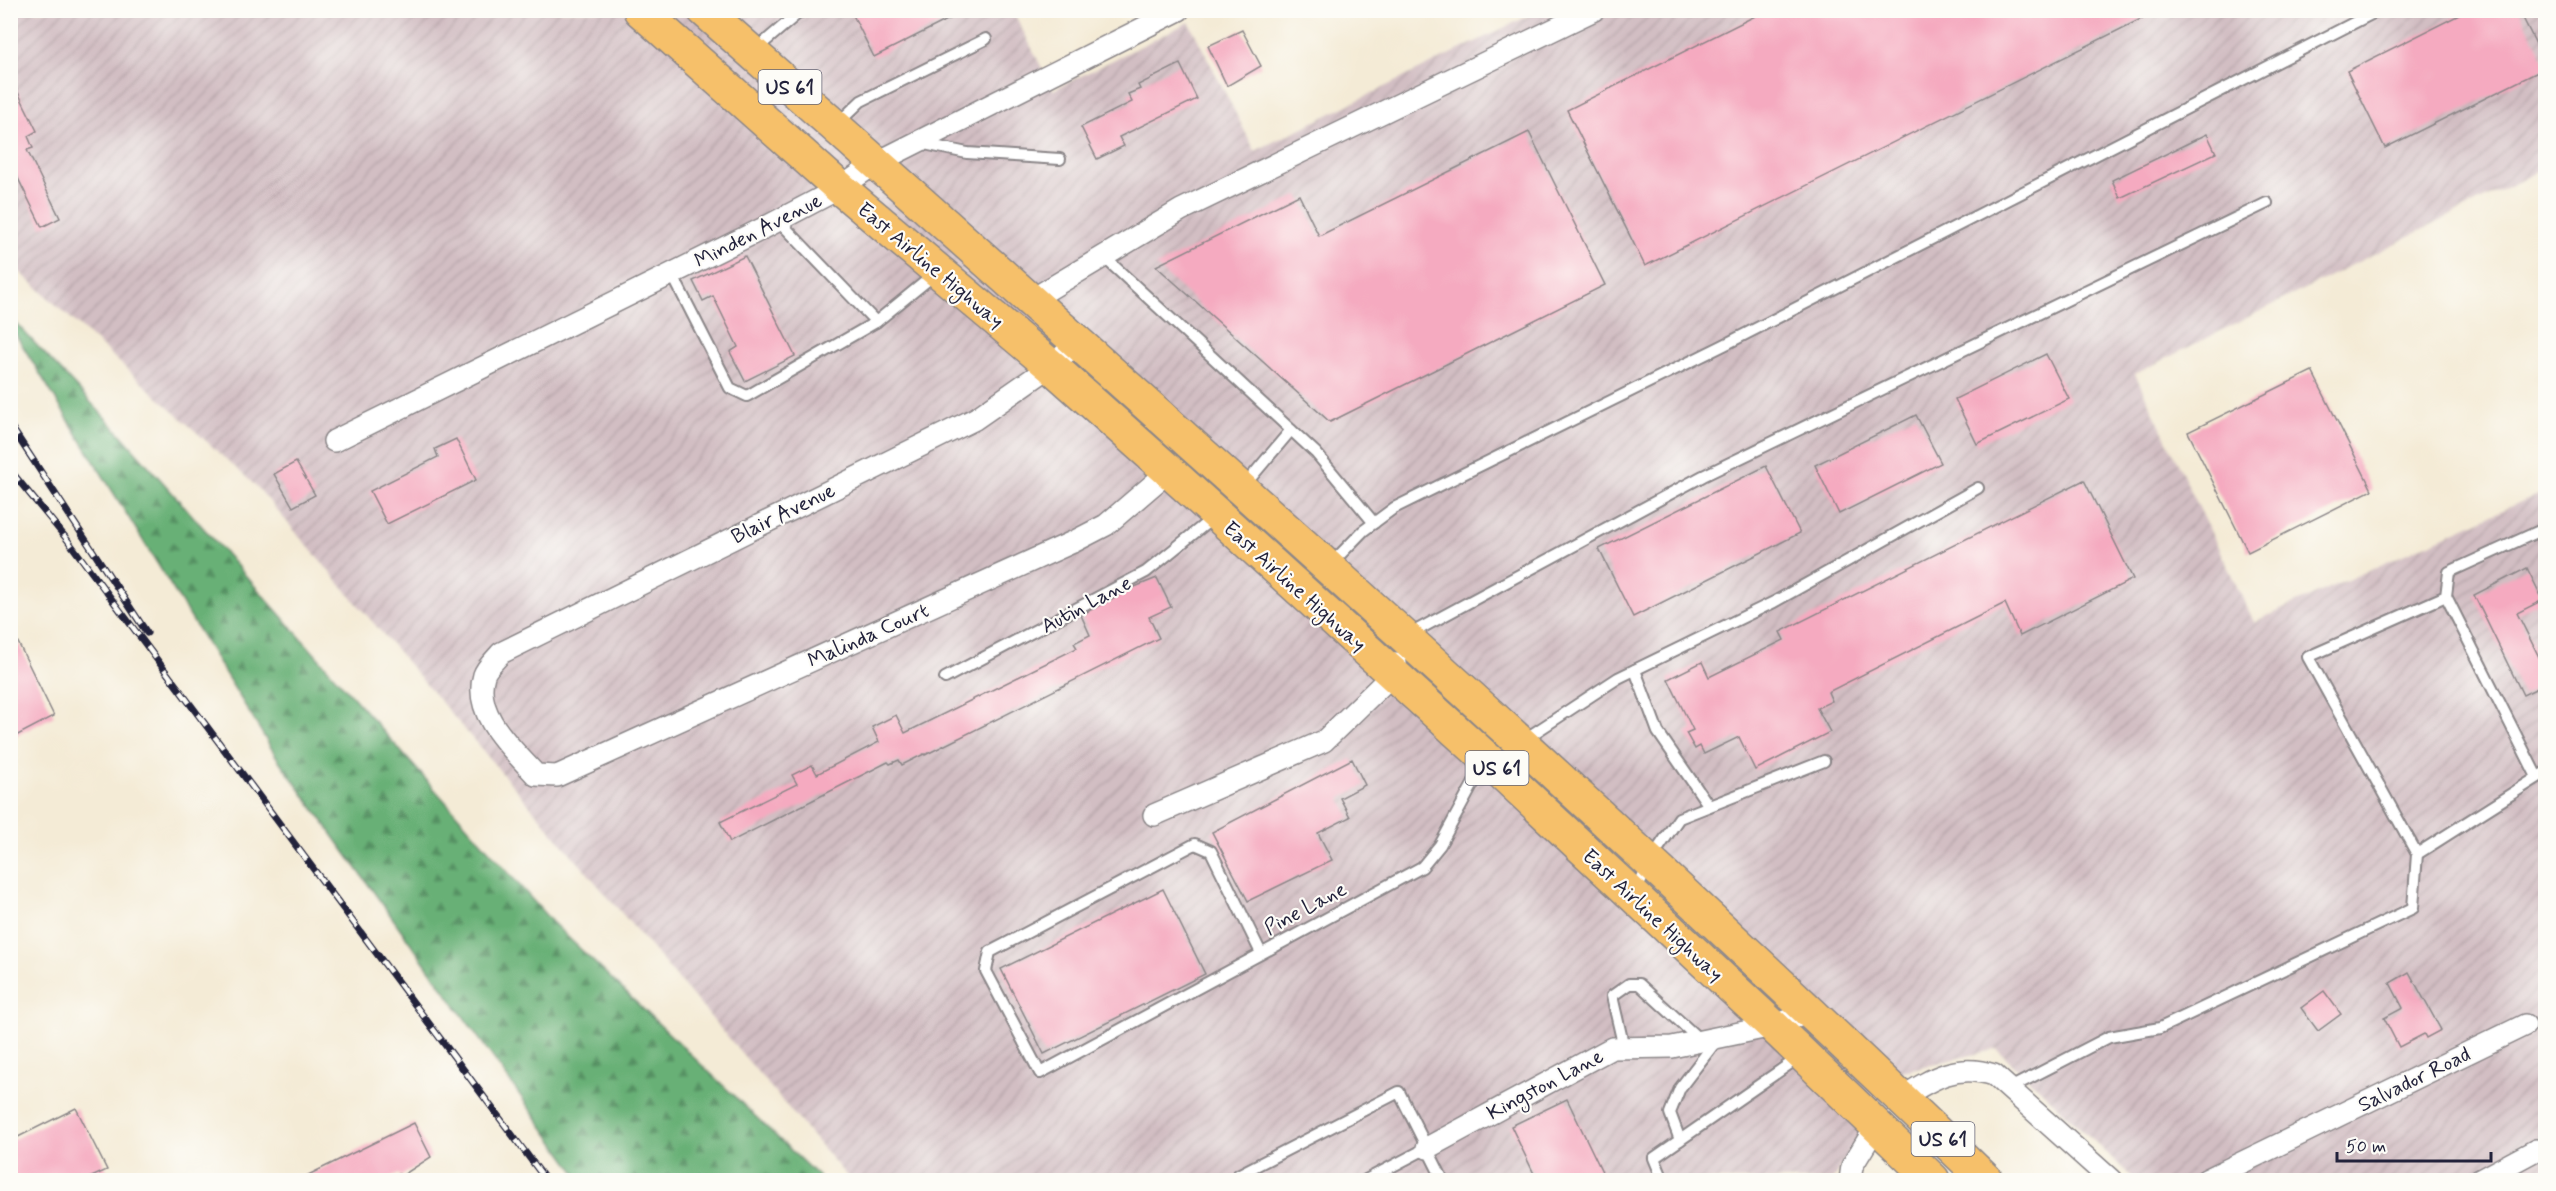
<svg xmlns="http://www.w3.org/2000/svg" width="2556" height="1191" font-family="Mynerve,sans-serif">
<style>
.industrial{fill:url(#industrial-furrows)}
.forest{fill:url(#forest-firs);stroke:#456958;stroke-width:1.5}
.building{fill:#f5aac0}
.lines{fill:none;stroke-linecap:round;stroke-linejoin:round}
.service-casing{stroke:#8b8688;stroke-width:14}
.minor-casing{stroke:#8b8688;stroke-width:24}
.trunk-casing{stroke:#8b8688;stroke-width:36}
.service{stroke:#fff;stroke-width:10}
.minor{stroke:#fff;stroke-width:21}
.trunk{stroke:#f6c06b;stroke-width:33}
.rail-casing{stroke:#22223b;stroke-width:7}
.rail{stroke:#fdfcf7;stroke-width:4.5;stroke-dasharray:14;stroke-linecap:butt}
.labels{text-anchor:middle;stroke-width:4.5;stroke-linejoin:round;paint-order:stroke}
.shield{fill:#fdfcf7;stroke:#646373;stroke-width:1.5}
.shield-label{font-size:20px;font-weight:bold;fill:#22223b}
.street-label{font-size:21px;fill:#22223b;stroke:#fdfcf7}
</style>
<defs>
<pattern id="industrial-furrows" width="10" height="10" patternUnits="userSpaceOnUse" patternTransform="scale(1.5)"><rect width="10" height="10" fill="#d2bec3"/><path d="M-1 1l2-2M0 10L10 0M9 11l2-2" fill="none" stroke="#b4a3a8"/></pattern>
<pattern id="forest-firs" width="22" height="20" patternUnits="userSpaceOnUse" patternTransform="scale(1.5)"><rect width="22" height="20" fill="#68b076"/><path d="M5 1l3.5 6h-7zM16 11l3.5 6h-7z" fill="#558f62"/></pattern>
</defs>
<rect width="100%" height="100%" fill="#fdfcf7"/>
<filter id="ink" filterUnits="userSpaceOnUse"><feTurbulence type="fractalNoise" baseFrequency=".0167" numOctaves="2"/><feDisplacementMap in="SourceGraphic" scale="12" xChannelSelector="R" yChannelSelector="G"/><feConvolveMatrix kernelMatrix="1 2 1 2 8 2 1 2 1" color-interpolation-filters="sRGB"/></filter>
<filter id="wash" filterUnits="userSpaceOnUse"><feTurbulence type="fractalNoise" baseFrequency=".008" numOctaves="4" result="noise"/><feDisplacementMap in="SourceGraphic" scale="24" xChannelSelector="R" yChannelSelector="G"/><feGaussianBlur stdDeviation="1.35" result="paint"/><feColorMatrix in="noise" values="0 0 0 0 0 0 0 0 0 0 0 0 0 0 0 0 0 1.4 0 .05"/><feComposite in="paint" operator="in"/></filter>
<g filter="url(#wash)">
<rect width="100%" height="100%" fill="#f4ebd6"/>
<path class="industrial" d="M11,11h1002l40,79 136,-68 66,129 283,-140h1007v157l-410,206 119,248 291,-131v689h-410l-138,-131 -98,23 -67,108h-982l-592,-692 -247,-224z"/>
<path class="forest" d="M11,318l104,110 437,494 270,258h-241l-303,-421 -267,-432z"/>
<g id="blocks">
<g class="building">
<path d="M862,10h105l-93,47 -21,-42z"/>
<path d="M1767,10h392l-514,256 -78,-156z"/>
<path d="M2469,10h50l27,54v4l-161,80 -38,-77z"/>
<path d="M1242,30l19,36 -34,20 -19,-40z"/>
<path d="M1180,64l17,35 -78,38 5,9 -27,13 -16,-32 51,-25 -4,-8 12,-5 -2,-4z"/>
<path d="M10,76l27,55 -9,5 5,12 -6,2 33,68 -18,9 -32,-65z"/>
<path d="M1529,132l76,153 -275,137 -174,-156 143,-71 20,41z"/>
<path d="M2207,134l9,19 -96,45 -8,-18z"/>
<path d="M745,256l50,100 -50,25 -15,-29 8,-5 -25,-51 -10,5 -10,-20z"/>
<path d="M2046,354l23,45 -92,45 -22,-45z"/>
<path d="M2312,371l60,119 -124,62 -60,-120z"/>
<path d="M1916,415l25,48 -102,51 -24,-49z"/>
<path d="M456,439l20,41 -89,44 -17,-33 68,-34 -3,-8z"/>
<path d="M296,462l19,33 -22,12 -19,-33z"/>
<path d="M1766,466l34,67 -167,84 -34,-68z"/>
<path d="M2084,480l49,99 -113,57 -15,-33 -177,89 4,9 -15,7 13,24 -75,38 -16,-33 -35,17 -4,-8 -5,3 -9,-16 7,-3 -25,-51 34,-17 7,15 75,-37 -4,-8z"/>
<path d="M2527,568l16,32 -26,13 29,58v13l-23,11 -49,-100z"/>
<path d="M1157,578l14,29 -22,10 10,21 -234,117 -1,-1 -22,11 -3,-5 -9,4 -2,-2 -158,80 -10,-20 77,-38 -5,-9 20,-10 5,9 62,-32 -7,-15 24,-12 9,18 172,-85 -3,-5 16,-8 -9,-20 51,-27z"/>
<path d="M10,626l44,90 -44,23z"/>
<path d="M1352,759l13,26 -25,13 10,19 -32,16 14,27 -84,41 -36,-69z"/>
<path d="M1163,889l42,85 -161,80 -43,-85z"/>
<path d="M2409,972l32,58 -15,8 -2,-4 -25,13 -15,-29 19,-10 -13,-25z"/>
<path d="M2324,991l17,23 -23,17 -17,-23z"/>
<path d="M1567,1099l39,81h-69l-26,-54z"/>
<path d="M76,1108l31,62 -22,10h-75v-39z"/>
<path d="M414,1123l17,34 -31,20 -1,-3 -13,6h-88z"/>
</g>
</g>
</g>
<g filter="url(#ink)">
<use href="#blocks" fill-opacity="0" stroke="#8b8688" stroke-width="1.5"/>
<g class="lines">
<g class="service-casing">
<g id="service">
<path d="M754,51l48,-41"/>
<path d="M837,124l24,-23 125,-62"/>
<path d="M920,143l47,10 93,6"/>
<path d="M778,220l98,102"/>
<path d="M1104,257l212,196 58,70"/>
<path d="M672,274l58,114 17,8 129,-74 59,-48"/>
<path d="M1243,487l48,-57"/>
<path d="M1329,566l34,-35 31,-23 330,-163 655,-335"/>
<path d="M2446,596l91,181"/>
<path d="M1408,635l295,-159 564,-273"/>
<path d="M1635,670l23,62 51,74"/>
<path d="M945,678l201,-106 68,-55"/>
<path d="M1522,741l96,-63 156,-76 204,-114"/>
<path d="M2417,854l129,-82"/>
<path d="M1636,893l13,-31 30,-44 145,-57"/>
<path d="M1261,953l-50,-102 -16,-7 -205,108 -4,19 54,102 382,-206 18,-22 45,-83"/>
<path d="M1624,1048l-12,-52 17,-12h10l62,57"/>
<path d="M2010,1088l99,-51 51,-9 253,-120 4,-54 -109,-197 138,-61 3,-24 97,-44"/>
<path d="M1680,1140l-10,-27 10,-25 37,-48"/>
<path d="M1238,1175l161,-83 44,88"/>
<path d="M1366,1180l61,-32"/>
<path d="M1663,1180l-9,-22 147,-102"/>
</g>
</g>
<g class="minor-casing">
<g id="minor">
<path d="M1031,300l150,-90 413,-200"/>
<path d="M1078,342l-27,24 -76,53 -474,234c-5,6 -15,15 -17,22 -12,40 29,74 52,100l21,1 518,-235 31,-16 63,-54"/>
<path d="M334,441l428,-212 78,-41 36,-25 303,-153"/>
<path d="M1154,815l170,-74 69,-67 3,-11"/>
<path d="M1901,1098c32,-20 55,-35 93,-23l117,105"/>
<path d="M1427,1148l185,-100 60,-1 101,-21 37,-14"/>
<path d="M1850,1180l2,-14 25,-41"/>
<path d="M2206,1180l319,-155"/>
<path d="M2480,1180l56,-30"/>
</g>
</g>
<g class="trunk-casing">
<g id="trunk">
<path d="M640,10l200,178 211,178 118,105 318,288 286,267 160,154"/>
<path d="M704,10c433,384 866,768 1282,1170"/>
</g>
</g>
<use href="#service" class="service"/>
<use href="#minor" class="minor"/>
<use href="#trunk" class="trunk"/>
<g class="rail-casing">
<g id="rail">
<path d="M10,425l137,208"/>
<path d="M10,470l56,68 480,642"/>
</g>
</g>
<use href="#rail" class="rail"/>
</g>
</g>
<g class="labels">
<g class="shield">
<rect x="758.5" y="70" width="63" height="34" rx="4.5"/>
<rect x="1465.5" y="751" width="63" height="34" rx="4.5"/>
<rect x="1911.5" y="1122" width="63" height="34" rx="4.5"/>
</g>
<g class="shield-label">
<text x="790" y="94">US 61</text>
<text x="1497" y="775">US 61</text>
<text x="1943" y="1146">US 61</text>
</g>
<g class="street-label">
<text transform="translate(758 230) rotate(-27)" y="7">Minden Avenue</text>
<text transform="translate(931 265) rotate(40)" y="7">East Airline Highway</text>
<text transform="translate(783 513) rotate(-26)" y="7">Blair Avenue</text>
<text transform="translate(1295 586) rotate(42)" y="7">East Airline Highway</text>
<text transform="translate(1086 604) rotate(-28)" y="7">Autin Lane</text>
<text transform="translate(868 635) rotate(-24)" y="7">Malinda Court</text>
<text transform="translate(1305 908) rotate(-28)" y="7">Pine Lane</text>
<text transform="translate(1653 915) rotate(43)" y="7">East Airline Highway</text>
<text transform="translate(2414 1079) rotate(-26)" y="7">Salvador Road</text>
<text transform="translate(1545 1084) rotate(-28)" y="7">Kingston Lane</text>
</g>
</g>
<rect width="2556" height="1191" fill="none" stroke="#fdfcf7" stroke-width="36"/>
<path d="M2337 1152v9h154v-9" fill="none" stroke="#22223b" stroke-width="3"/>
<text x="2346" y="1152" font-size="18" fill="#22223b" stroke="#fdfcf7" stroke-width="4.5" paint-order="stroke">50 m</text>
</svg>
